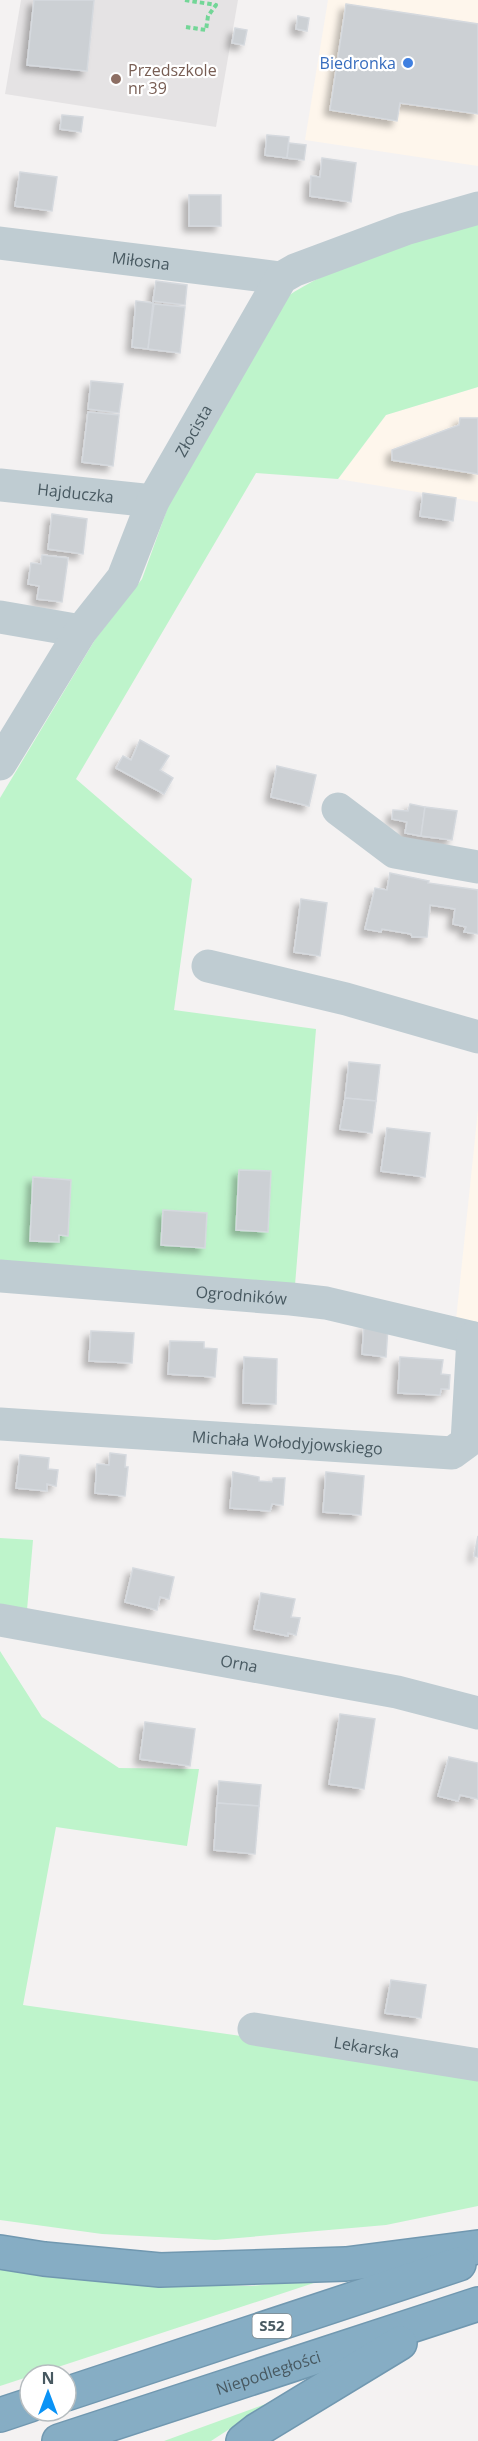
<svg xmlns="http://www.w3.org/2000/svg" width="478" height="2441" font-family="'Open Sans',sans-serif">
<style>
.commercial{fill:#fef6ec}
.education{fill:#e5e3e4}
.green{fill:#bef4cb}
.building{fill:#ccd0d4;stroke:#d5d9de;stroke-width:1.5;filter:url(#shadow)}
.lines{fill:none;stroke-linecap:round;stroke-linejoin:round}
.highway-casing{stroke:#7198b0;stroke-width:36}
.path{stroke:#73d697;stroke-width:4;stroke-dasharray:4.5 3;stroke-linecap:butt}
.minor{stroke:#bfccd2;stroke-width:33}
.highway{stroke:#86adc4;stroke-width:33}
.shop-dot{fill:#3f7fe0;stroke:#fff;stroke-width:2}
.education-dot{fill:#8d6e63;stroke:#fff;stroke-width:2}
.labels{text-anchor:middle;stroke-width:4.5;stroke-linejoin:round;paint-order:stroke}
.shield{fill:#fff;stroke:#7f8b90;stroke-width:1.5}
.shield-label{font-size:15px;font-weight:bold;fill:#485961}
.shop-label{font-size:16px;fill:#366cbe;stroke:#fff;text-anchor:end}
.education-label{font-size:16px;fill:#785e54;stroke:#fff;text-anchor:start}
.street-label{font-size:16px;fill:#485961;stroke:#fff}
</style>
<defs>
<filter id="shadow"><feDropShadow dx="-5.5" dy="5.5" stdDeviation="3" flood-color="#0004"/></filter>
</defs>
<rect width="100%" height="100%" fill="#f4f2f2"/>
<g class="commercial">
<path d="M328,0h150v166l-173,-26z"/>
<path d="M478,387v115l-140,-23 48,-64z"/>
<path d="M478,1110v215l-22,-5z"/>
</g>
<path class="education" d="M21,0h217l-22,127 -211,-33z"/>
<g class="green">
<path d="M478,222v165l-92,28 -48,64 -82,-6 -180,306 116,100 -18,131 142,19 -21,256 -295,-22v-465l96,-160 46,-59 27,-75 116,-206c52,-36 131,-58 193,-76z"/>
<path d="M0,1538l33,2 -6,70 -27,-3z"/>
<path d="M0,1651l42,66 77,51 80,1 -12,77 -131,-19 -33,178 218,31 237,38v132l-92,19 -171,15 -113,-6 -102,-14z"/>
<path d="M0,2268l120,14 132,4 74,-7 -326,107z"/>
<path d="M271,2402l-60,39h-47z"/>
</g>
<g class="building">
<path d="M34,0h60l-7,71 -60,-6z"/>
<path d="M346,4l132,20v90l-78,-11 -3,18 -67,-11z"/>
<path d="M298,16l11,2 -2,13 -11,-2z"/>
<path d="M235,28l12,2 -3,15 -12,-2z"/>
<path d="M62,115l21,2 -2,15 -21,-3z"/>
<path d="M267,135l22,2 -2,21 -22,-3z"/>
<path d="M289,143l17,2 -2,15 -17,-2z"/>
<path d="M322,158l34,5 -5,39 -41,-6 1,-20 9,1z"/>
<path d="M20,172l37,5 -5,34 -37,-5z"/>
<rect x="189" y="195" width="32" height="31"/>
<path d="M156,281l31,4 -2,20 -32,-4z"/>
<path d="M136,301l17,2 -5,46 -16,-2z"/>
<path d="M154,304l31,3 -5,46 -32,-4z"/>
<path d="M91,381l32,3 -4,29 -31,-4z"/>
<path d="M88,412l31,3 -6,51 -31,-4z"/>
<path d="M460,418h18v56l-86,-14v-10l67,-25z"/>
<path d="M423,493l33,5 -3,23 -33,-5z"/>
<path d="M52,514l35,5 -4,35 -35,-5z"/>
<path d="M42,555l26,3 -6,44 -25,-3 2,-13 -11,-2 3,-21 10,1z"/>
<path d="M140,740l29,16 -9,14 13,8 -9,16 -48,-26 7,-12 8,4z"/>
<path d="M277,766l39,9 -7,31 -38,-9z"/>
<path d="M410,804l15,3 -4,29 -16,-3 2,-11 -15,-3 1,-9 15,1z"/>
<path d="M425,807l32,4 -5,29 -31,-4z"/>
<path d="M390,873l39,8 -1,2 50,7v44l-14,-2 2,-5 -13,-3 2,-15 -25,-4 -3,32h-15l-1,-3 -29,-5 -1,3 -16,-3 10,-41 12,2z"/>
<path d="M301,899l26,4 -7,53 -26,-4z"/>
<path d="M349,1062l31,3 -4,36 -31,-3z"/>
<path d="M345,1098l31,3 -4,32 -32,-4z"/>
<path d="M387,1128l43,5 -5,44 -44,-6z"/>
<path d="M239,1170l32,1 -3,61 -32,-2z"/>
<path d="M33,1177l38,3 -3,56 -9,-1v7l-29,-1z"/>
<path d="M163,1210l44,3 -2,35 -44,-3z"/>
<path d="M364,1326l24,1 -2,30 -24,-3z"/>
<path d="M91,1331l43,2 -2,30 -43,-2z"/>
<path d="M170,1341l34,1v6l13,1 -2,28 -47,-3z"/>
<path d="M244,1357l33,2 -1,45 -33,-1z"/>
<path d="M400,1357l43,3 -2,14 9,1 -1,14h-8l-1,6 -42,-2z"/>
<path d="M110,1453l16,2 -1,12h3l-3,29 -30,-3 2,-29 12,1z"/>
<path d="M20,1455l29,3 -1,11 10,1 -2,16 -9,-2v7l-31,-3z"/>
<path d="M233,1472l26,5v4l13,1 1,-4h12l-2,27 -11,-1 -2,7 -40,-3z"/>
<path d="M326,1472l38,4 -3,39 -38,-3z"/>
<path d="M478,1536v21l-4,-1z"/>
<path d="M133,1568l41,9 -5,22 -9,-2 -3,13 -32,-8z"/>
<path d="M261,1593l34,6 -4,18 9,1 -4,17 -8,-2v3l-34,-7z"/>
<path d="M340,1714l35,5 -11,70 -35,-5z"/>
<path d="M145,1722l50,7 -5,37 -50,-7z"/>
<path d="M449,1757l29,6v36l-18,-4 -2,6 -20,-5z"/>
<path d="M219,1781l42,4 -2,21 -42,-3z"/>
<path d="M217,1803l42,3 -4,48 -41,-4z"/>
<path d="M391,1980l35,5 -5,33 -36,-5z"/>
</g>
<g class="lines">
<g class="highway-casing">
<g id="highway">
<path d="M0,2252l44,7 116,11 186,-6 132,-17"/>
<path d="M66,2394l393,-130"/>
<path d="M0,2415l30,-10"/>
<path id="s8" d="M59,2441l419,-137"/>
<path d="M243,2441l14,-11 143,-87"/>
</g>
</g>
<path class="path" d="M185,0l31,5 -8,11 -2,14 -20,-3"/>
<g class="minor">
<path id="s1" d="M0,243l281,35"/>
<path id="s2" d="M0,485l153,16"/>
<path d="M0,617l81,14"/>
<path id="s3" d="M0,764l81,-133 42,-53 30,-77 128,-223 14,-8 110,-41 73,-21"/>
<path d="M338,809l57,43 83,15"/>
<path d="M208,966l138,33 132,38"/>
<path id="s4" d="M0,1276l291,23 35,4 152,36"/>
<path id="s5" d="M0,1424l452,29 15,-11 6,-104"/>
<path id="s6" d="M0,1620l397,72 81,21"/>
<path id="s7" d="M254,2029l224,36"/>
</g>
<use href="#highway" class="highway"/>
</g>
<circle class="shop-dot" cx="408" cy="63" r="6"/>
<circle class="education-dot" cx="116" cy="79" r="6"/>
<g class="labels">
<rect class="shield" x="252.5" y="2314" width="39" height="24" rx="4.5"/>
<g class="shield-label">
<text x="272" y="2331">S52</text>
</g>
<g class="shop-label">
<text x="396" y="69">Biedronka</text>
</g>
<g class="education-label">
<text x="128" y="76">Przedszkole<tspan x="128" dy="18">nr 39</tspan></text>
</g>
<g class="street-label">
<text dy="6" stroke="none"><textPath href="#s1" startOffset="142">Miłosna</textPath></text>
<text dy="6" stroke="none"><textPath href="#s3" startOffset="387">Złocista</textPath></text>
<text dy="6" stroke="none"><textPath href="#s2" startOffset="76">Hajduczka</textPath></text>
<text dy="6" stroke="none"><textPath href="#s4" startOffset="242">Ogrodników</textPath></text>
<text dy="6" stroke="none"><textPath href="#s5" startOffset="288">Michała Wołodyjowskiego</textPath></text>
<text dy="6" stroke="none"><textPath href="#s6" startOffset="243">Orna</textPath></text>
<text dy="6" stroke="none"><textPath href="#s7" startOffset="114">Lekarska</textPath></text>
<text dy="6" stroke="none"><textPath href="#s8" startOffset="220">Niepodległości</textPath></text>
</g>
</g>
<g transform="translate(48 2393)"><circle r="28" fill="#ffffff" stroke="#b6bdc0" stroke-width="1.5"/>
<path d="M0-4.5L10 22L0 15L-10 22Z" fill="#0a93f6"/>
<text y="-9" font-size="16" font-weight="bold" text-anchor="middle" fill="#485961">N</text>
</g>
</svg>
